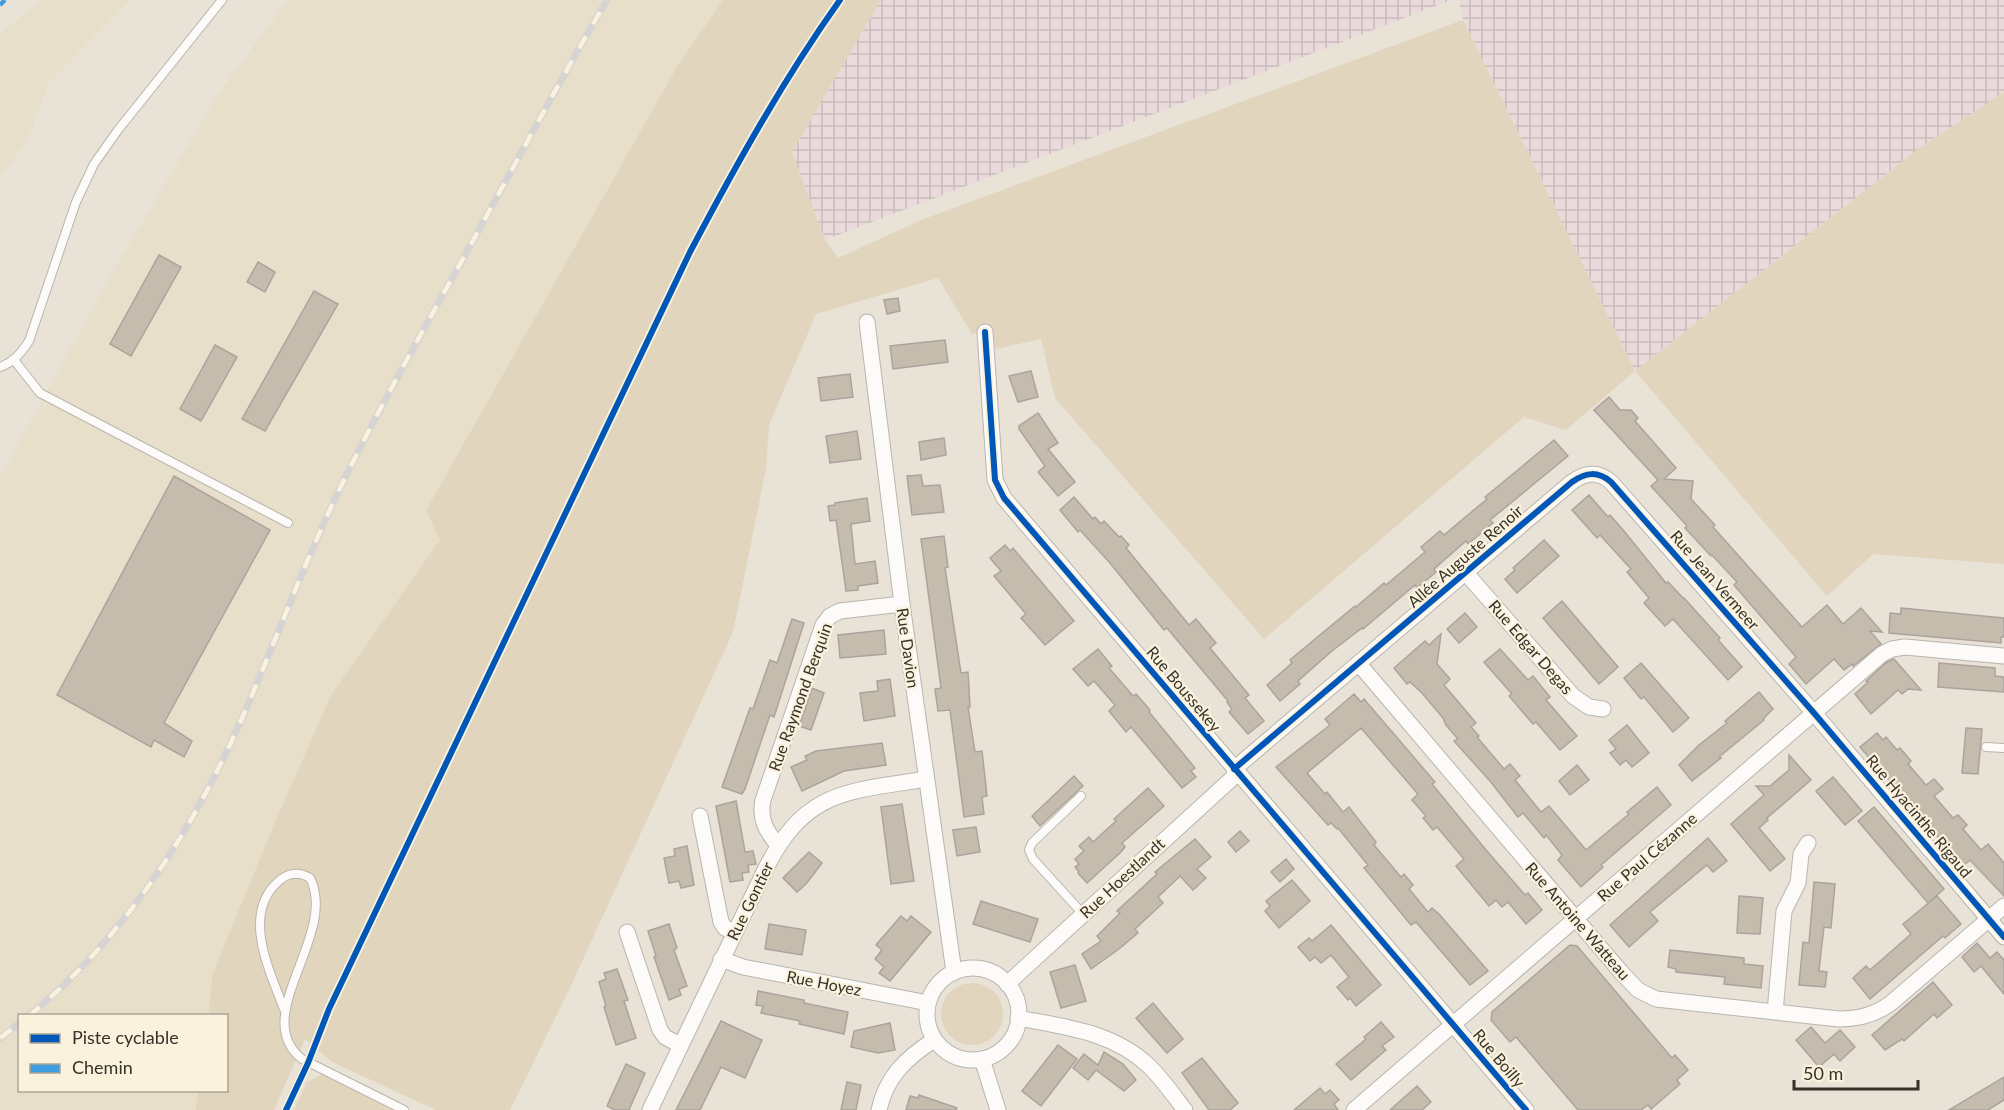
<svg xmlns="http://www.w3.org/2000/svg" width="2004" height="1110" font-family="Lato,sans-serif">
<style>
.industrial{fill:url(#industrial-grid)}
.built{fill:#e8dfca}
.grass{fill:#e1d5be}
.building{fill:#c6bcae;stroke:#aaa49d;stroke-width:1.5}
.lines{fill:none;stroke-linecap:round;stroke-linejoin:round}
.lane-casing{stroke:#b9b5ad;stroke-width:10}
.street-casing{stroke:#b9b5ad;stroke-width:17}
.lane{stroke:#fcfbf9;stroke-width:8}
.street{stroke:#fcfbf9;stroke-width:15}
.rail-casing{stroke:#d6d4d2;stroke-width:7}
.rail{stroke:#fbf2de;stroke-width:4.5;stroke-dasharray:14;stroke-linecap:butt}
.quiet{stroke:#3e9de1;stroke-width:4.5;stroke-dasharray:9 4.5;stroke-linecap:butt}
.cycleway-casing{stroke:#fbf2de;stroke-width:10}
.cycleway{stroke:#0057b8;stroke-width:6}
.labels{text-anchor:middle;stroke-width:4.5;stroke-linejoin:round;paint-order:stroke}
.street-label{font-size:16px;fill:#36322a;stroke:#fbf2de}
</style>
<defs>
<pattern id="industrial-grid" width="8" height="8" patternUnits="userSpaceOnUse" patternTransform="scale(1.5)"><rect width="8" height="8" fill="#eadadb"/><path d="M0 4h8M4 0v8" fill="none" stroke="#c9bcbc"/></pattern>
</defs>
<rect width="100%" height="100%" fill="#e8e2d7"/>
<g class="industrial">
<path d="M880,0h571l-626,240 -33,-88z"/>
<path d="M1459,0h545v92l-86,57 -283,222 -172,-351z"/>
</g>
<g class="built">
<path d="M40,0h91l-83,84 -20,56 -28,37v-142z"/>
<path d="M288,0h435l-45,65 -252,444 14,31 -109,155 -118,278 -5,42 -188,1v74l178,1 -2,19h-196v-633l115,-209 106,-178z"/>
</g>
<g class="grass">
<path d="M723,0h158l-89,152 33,88 13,18 83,-38 542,-200 172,351 283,-222 86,-57v472l-131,-10 -46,42 -192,-225 -69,59 -42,-13 -260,222 -209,-241 -14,-59 -45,10 -9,-20 -15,5 -34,-56 -122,36 -47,111 -3,44 -33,163 -164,358 -59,120h-74l-104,-48 -27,-23 -31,71h-78l2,-19 28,-1v-74l-18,-1 5,-42 60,-146 58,-132 109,-155 -14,-30 252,-445z"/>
<circle cx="972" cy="1014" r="31"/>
<path d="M323,1074l69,36h-98l13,-28z"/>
</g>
<g class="building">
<path d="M159,255l22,12 -50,89 -21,-12z"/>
<path d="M258,262l17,10 -10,20 -18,-10z"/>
<path d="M314,291l24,13 -73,127 -23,-12z"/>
<path d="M898,298l2,13 -13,3 -3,-14z"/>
<path d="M945,340l3,22 -55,7 -3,-23z"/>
<path d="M215,345l22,12 -36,64 -21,-12z"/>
<path d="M1031,371l7,26 -20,5 -9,-26z"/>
<path d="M850,374l3,23 -32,4 -3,-23z"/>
<path d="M1609,397l11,13h11l7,8 -3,3 41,47 -12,11 29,2 -2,18 24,26 -2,2 89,100 25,-22 16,19 18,-16 21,24 -12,-1 11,13 -28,22 -1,-2 -8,6 -10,-11 -28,25 -17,-20 7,-7 -62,-72 3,-3 -25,-27 -1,1 -26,-28 2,-2 -36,-40 7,-6 -64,-70z"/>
<path d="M1038,413l20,30 -10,6 27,33 -17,14 -20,-24 7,-6 -26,-37v-3z"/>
<path d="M857,431l4,28 -31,4 -4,-27z"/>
<path d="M944,438l2,17 -25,5 -2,-18z"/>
<path d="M1554,440l14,16 -78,64 3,3 -25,21 -2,-3 -32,28 2,3 -19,16 -2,-3 -52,44 -1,-1 -30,23 -34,30 2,3 -20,17 -13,-16 25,-22 -2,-3 65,-54 1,1 28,-24 2,2 39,-33 -4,-5 19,-16 4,4 43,-36 -2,-2z"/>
<path d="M921,475l2,11 17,-1 4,27 -32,3 -5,-39z"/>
<path d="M174,476l96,54 -106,193 28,18 -8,16 -30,-17 -3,7 -94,-52z"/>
<path d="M1589,495l19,22 2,-2 14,16 42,52 2,-1 15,16h1l36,40 -2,2 24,27 -14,13 -55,-61 -8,7 -21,-23 5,-5 -22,-26 4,-3 -31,-34 -3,3 -25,-28z"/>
<path d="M1074,497l19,22 2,-2 6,7 3,-3 15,16 2,-1 8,9 -3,3 63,77 7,-6 20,24 -6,5 39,47 -4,3 19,23 -16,13 -19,-22 3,-3 -5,-7 1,-1 -61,-73 -3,2 -54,-67 -30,-33 -2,2 -18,-22z"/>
<path d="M867,498l3,23 -19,3 4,40 20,-3 3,22 -20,3v4l-12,1 -10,-71 -6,1 -2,-15 7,-1v-2z"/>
<path d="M944,536l4,31 -3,1 16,105 7,-1 2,35h-2l7,45 7,-1 5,45 -5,1 2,17 -20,3 -14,-107 -12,1 -3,-22 6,-1 -20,-149z"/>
<path d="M1544,540l15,16 -42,37 -12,-14 10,-9 -2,-2z"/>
<path d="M1005,545l5,6 3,-3 61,73 -29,24 -24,-27 5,-4 -32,-38 7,-5 -11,-13z"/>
<path d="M1562,601l56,66 -19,17 -56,-66z"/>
<path d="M1901,608l103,10v19h-3v6l-112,-10 1,-20 11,1z"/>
<path d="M1465,613l12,14 -18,16 -12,-14z"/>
<path d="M792,619l12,4 -30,94 -4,-2 -25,74 -3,5 -20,-7 28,-79 3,1 17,-49 7,3z"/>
<path d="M884,630l2,24 -46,4 -2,-23z"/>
<path d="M1441,634l-4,30 13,15 -6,6 32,38 -5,4 8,9 -2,1 27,32 6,-5 10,12 -5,4 26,32 8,-6 37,44 43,-36 -2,-2 30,-25 14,18 -70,60 2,2 -22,20 -23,-27 4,-5 -16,-20 -2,3 -21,-25 -5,4 -28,-36 -36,-40 4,-2 -12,-14 -3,-7 -21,-25 -12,-11 -3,2 -13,-16 31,-27 4,4z"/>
<path d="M1098,649l14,17 -3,2 24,28 3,-2 14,16 -1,2 46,56 -4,3 5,6 -14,11 -51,-61 -5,5 -17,-21 6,-6 -21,-24 -6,5 -15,-17z"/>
<path d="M1500,649l28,31 5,-4 17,21 -4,3 31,36 -17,14 -24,-28 -3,2 -24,-28 3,-2 -28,-32z"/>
<path d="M1894,659l27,31 -13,-1 -6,5 -4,-4 -27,24 -16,-20 13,-12 -2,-1 21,-19z"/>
<path d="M1641,663l48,55 -16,14 -29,-35 -3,2 -17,-21z"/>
<path d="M1939,663l56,5v8l9,1v15l-66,-5z"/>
<path d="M890,679l5,37 -31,5 -4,-28 18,-2 -1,-10z"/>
<path d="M812,688l12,5 -13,37 -12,-4z"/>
<path d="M1759,692l14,17 -10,10 1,1 -45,37 2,1 -29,23 -13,-16 20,-20 28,-22 -2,-2z"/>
<path d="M1354,694l7,8 3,-3 71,83 -3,2 54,66 39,45 3,-2 14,17 -16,14 -18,-22 -6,5 -6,-7 -7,6 -33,-40 8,-7 -27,-32 -4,3 -10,-12 3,-2 -14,-16 6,-6 -57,-66 -54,45 18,21 2,-2 16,20 6,-5 27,35 -2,3 27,32 3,-3 9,11 -4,4 19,23 4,-4 7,6 49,57 -18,14 -54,-63 -5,3 -23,-28 -24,-29 4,-3 -30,-37 -1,1 -6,-6 -3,2 -52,-58 54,-42 -5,-6z"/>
<path d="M1627,725l22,28 -17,14 -6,-7 -6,5 -10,-12 6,-4 -7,-9z"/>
<path d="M1966,728l16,1 -4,45 -16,-1z"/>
<path d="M1877,733l6,7 3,-3 11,13 3,-2 11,13 -3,3 18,21 8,-6 9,10 -9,7 19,22 5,-3 9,10 -4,4 18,21 7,-6 16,19v33l-34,-36 -7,6 -103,-119z"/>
<path d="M882,743l4,22 -42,6 -42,20 -11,-24 16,-7 -2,-4 11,-5z"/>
<path d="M1789,755l22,25 -44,38 1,2 -9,8 26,31 -15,12 -39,-47 33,-29 -8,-9h14l19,-16z"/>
<path d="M1577,765l12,15 -19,15 -11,-14z"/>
<path d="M1074,776l9,10 -43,40 -8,-10z"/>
<path d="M1833,777l29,34 -17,14 -29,-34z"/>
<path d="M1148,788l16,18 -42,37 3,4 -4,5 -34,31 -9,-10 1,-1 -4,-5 4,-3 -4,-5 9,-8 -5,-5 10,-9 4,5 23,-21 -2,-2z"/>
<path d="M736,801l9,51 8,-1 3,13 -8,1 1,7 -7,1 1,7 -13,2 -14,-76z"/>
<path d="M902,804l12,77 -23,3 -10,-77z"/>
<path d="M1874,807l70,82 -16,14 -70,-82z"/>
<path d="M976,827l4,25 -23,4 -4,-26z"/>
<path d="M1240,831l9,10 -13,11 -8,-10z"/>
<path d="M1708,838l19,23 -14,11 -6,-7 -57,47 8,9 -29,26 -19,-22z"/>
<path d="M1195,839l16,18 -14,12 9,9 -13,12 -13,-14 -22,21 5,6 -28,26 3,4 -19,16 -28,20 -9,-15 19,-13 -4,-5 23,-23 -3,-2 40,-37 -2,-2z"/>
<path d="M687,846l7,39 -13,3 -2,-7 -10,2 -5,-25 11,-2 -1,-7z"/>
<path d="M809,852l13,11 -16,21 -9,8 -14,-14z"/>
<path d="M1286,859l8,10 -14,13 -9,-10z"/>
<path d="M1292,880l18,21 -31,27 -14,-17 5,-5 -4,-5z"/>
<path d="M1814,882l21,2 -4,44 -7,-1 -3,25 -2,19 8,1 -2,15 -26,-2 4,-43 6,1z"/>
<path d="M1739,896l24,2 -3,36 -23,-1z"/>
<path d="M1937,896l24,28 -16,14 -2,-2 -73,63 -17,-21 13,-12 4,4 41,-36 -8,-10z"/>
<path d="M981,901l57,18 -8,23 -57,-18z"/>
<path d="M901,916l6,5 4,-5 20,16 -41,49 -11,-8 5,-6 -9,-8 7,-9 -6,-5z"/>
<path d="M669,924l8,24 -3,2 13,36 -8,3 2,6 -12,5 -15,-43 2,-1 -8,-25z"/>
<path d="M769,924l37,6 -4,25 -37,-6z"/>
<path d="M1331,925l50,60 -25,21 -6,-8 -2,2 -11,-13 12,-10 -18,-22 -10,8 -6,-6 -5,4 -12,-14 11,-9 3,3z"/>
<path d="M1977,943l13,15 7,-6 7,8v34l-23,-28 -7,6 -12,-15z"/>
<path d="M1570,945l7,1 95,112 3,-3 13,15 -11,10 3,4 -29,25 -3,-4 -7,5h-63l-62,-73 -6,5 -19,-22 1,-8z"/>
<path d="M1670,950l74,8v6l19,2 -2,22 -37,-4 1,-7 -49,-5v-3l-8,-2z"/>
<path d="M1075,965l11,36 -25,7 -11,-36z"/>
<path d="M617,969l11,31 -4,1 12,37 -20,7 -12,-38 2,-1 -7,-24 7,-3 -2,-6z"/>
<path d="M1933,982l19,23 -15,13 -3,-4 -30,27 -2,-2 -17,11 -13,-15z"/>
<path d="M758,991l46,9v3l44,9 -4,22 -45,-10 1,-3 -39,-8 2,-7 -7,-1z"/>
<path d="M1153,1003l30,36 -16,14 -31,-35z"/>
<path d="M721,1021l41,19 -17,38 -24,-11 -21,43h-24z"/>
<path d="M1381,1022l13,15 -12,9 4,4 -35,30 -15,-16 30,-25 -2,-2z"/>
<path d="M890,1023l5,27 -17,3 -27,-6 3,-16z"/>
<path d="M1811,1027l14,16 15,-13 15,17 -15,14 -6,-7 -15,13 -23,-27z"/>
<path d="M1058,1045l19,14 -36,47 -19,-15z"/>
<path d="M1104,1052l19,12 13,16 -12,11 -28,-21 -8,10 -15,-12 11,-14 14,11z"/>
<path d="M1202,1058l36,45 -8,7h-21l-27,-37z"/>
<path d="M626,1064l19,9 -16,37h-14l-8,-4z"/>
<path d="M2004,1077v23l-16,10h-39z"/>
<path d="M847,1082l14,3 -5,25h-15z"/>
<path d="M1417,1086l14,16 -9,8h-32z"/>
<path d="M1320,1088l5,6 5,-4 9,10 -5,4 4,6h-44z"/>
<path d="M919,1095l38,13 -1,2h-50l4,-14 8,2z"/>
</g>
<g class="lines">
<g class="lane-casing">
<g id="lane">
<path d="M14,360l26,33 248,130"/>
<path d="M0,367c14,-5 21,-14 29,-26l47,-139 18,-38 24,-34 104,-130"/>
<path d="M1986,747l18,1"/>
<path d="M1081,796l-49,47 -3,7 4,9 50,55"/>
<path d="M284,1009c-14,-38 -44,-96 -4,-129 10,-8 20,-8 30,-2 29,56 -62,139 -8,181l102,51"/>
<path d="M286,1110l22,-47 21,-54 361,-757c46,-87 93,-172 150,-252"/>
</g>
</g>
<g class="street-casing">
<g id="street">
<path d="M867,322l35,282 52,368"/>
<path d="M985,332l10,148 9,18 522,612"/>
<path d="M1466,573l107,123 16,11 14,2"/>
<path d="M1359,664l262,308 17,18 18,9 183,20c20,0 36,-4 52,-16l113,-97"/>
<path d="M1234,769l338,-287c14,-10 26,-11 39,0l203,231 190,224"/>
<path d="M700,816l21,106 4,6 10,4"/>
<path d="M778,845c-12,-14 -19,-26 -15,-45l60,-175 7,-9 10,-5 62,-7"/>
<path d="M627,932l33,98 5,7 15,8"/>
<path d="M721,959l22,8 185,36"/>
<circle cx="973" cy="1014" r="46"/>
<path d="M1007,984l231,-211"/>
<path d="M1775,1012l9,-101 14,-28 3,-29 7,-11"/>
<path d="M1018,1018c48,9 96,14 132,49 13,13 24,29 35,43"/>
<path d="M982,1059l16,51"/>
<path d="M650,1110l115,-240c40,-80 80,-78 161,-91"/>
<path d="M879,1110c7,-33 27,-52 55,-70"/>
<path d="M1354,1110l528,-456 10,-5 13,-2 99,9"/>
</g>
</g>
<use href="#lane" class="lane"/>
<use href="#street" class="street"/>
<g class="rail-casing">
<g id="rail">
<path d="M29,1016c97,-80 164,-186 214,-300 34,-78 63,-158 100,-234 38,-78 81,-153 123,-229 47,-84 92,-170 141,-253"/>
<path d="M0,1038l20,-15"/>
</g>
</g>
<use href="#rail" class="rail"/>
<path class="quiet" d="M0,5l5,-5"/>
<g class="cycleway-casing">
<g id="cycleway">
<path d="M985,332l10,148 9,18 522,612"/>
<path d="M1234,769l338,-287c14,-10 26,-11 39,0l203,231 190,224"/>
<path d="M286,1110l22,-47 21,-54 361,-757c46,-87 93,-172 150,-252"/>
</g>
</g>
<use href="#cycleway" class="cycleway"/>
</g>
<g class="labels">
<g class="street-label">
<text transform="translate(1465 556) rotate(-41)" y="6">Allée Auguste Renoir</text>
<text transform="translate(1715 580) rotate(49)" y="6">Rue Jean Vermeer</text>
<text transform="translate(1531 647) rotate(49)" y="6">Rue Edgar Degas</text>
<text transform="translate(908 648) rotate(82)" y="6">Rue Davion</text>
<text transform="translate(1184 689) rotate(50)" y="6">Rue Boussekey</text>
<text transform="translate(800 697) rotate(-70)" y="6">Rue Raymond Berquin</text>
<text transform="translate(1919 816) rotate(50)" y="6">Rue Hyacinthe Rigaud</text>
<text transform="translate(1647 857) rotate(-41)" y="6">Rue Paul Cézanne</text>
<text transform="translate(1122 878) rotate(-43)" y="6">Rue Hoestlandt</text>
<text transform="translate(750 901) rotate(-64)" y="6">Rue Gontier</text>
<text transform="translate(1578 921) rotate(49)" y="6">Rue Antoine Watteau</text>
<text transform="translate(824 983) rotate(11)" y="6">Rue Hoyez</text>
<text transform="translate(1499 1058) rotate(50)" y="6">Rue Boilly</text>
</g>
</g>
<rect x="18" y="1014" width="210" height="78" fill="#fbf2de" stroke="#aca596" stroke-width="1.5"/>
<rect x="30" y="1034" width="30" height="9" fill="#0057b8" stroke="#aca596" stroke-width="1.5"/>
<text x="72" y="1044" font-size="18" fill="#36322a">Piste cyclable</text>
<rect x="30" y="1064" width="30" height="9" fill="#3e9de1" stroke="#aca596" stroke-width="1.5"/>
<text x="72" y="1074" font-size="18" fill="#36322a">Chemin</text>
<path d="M1794 1080v9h124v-9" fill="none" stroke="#36322a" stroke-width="3"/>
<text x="1803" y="1080" font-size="18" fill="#36322a" stroke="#fbf2de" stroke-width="4.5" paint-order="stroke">50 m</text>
</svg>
